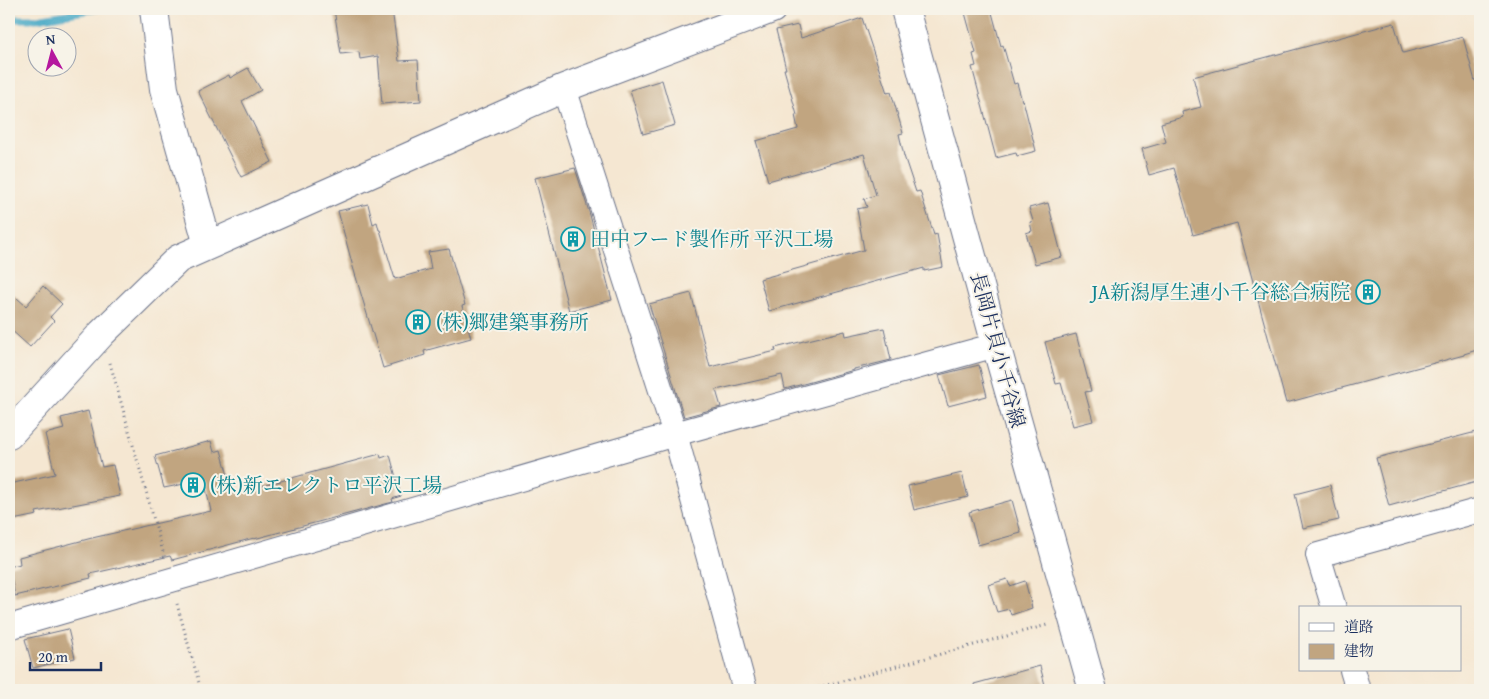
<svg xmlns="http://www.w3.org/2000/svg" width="1489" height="699" font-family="'Gentium Book Plus','Noto Serif JP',serif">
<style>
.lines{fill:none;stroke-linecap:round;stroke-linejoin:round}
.stream{stroke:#46a9c6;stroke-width:7}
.building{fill:#c1a580}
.street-casing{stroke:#676f87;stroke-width:26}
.secondary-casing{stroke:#676f87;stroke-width:30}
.primary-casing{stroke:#676f87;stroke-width:30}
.path{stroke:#676f87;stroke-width:3;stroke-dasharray:1 4;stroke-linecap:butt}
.street{stroke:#fff;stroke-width:24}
.secondary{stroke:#fff;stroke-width:28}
.primary{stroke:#fff;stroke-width:28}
.labels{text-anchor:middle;stroke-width:4;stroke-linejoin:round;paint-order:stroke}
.culture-label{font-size:20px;fill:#0d838f;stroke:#f7f3e8;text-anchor:start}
.street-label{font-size:20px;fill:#1b2f5e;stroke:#f7f3e8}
</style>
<rect width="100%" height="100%" fill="#f7f3e8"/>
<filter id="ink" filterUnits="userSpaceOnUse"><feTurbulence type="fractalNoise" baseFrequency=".02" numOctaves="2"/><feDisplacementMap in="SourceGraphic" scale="10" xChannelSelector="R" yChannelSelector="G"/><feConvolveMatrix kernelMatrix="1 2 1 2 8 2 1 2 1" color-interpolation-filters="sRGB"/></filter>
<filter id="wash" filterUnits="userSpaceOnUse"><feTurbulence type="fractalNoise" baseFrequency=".0096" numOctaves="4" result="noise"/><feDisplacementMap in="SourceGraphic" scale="20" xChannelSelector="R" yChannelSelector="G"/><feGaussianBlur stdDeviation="1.12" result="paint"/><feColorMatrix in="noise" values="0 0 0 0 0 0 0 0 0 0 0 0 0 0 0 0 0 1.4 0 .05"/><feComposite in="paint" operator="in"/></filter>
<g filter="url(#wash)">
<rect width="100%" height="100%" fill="#f5e7d2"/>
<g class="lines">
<path class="stream" d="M9,19h28l60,-10"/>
</g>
<g id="blocks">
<g class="building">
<path d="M334,9h58l7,52 19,-1 3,41 -39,3 -4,-48 -18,3 -1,-7 -18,2z"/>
<path d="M964,9h27l10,37 2,-1 11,39 3,-1 5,18 1,-1 13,51 -19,5 -1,-3 -20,5 -24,-91 4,-1 -3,-12 3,-1z"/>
<path d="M862,18l25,75 4,-1 12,41 -4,1 5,22 12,36 4,-1 14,44 3,-1 6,33 -19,4v-3l-155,43 -9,-32 104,-29 -7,-41 10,-2 -3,-8 12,-4 -12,-41 -96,27 -12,-40 42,-12 -3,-14h2l-13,-46h2l-10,-39 22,-5 3,13z"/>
<path d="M1394,23l9,30 60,-16 12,44 5,-1v269l-16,5v1l-178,48 -49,-180 -44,12 -19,-67 -25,7 -7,-26 24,-7 -5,-19 22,-6 -1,-5 19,-5 -8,-30z"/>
<path d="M248,68l13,22 -19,11 30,61 -31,15 -43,-86 31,-16 1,3z"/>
<path d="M662,80l13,45 -32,9 -13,-44z"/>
<path d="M575,168l15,47 22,85 -43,11 -34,-133z"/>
<path d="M1048,203l14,54 -27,7 -9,-31 6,-2 -2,-9 3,-1 -4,-13z"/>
<path d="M368,204l5,20 4,-2 2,8h1l15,49 36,-10 -3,-17 21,-3 16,56 -3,1 9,32 -47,13 1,4 -42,13 -30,-101 -15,-56z"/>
<path d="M43,286l19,18 -12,13 4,4 -24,26 -21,-19v-37l17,15z"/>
<path d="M691,293l19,74 66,-16 -1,-3 70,-17 1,5 38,-8 7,32 -37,9v1l-69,19 -3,-14 -66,15 5,17 -37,10 -35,-113z"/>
<path d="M1076,334l15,57 -6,1 8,29 -20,5 -12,-43 -5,1 -11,-42z"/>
<path d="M979,365l8,31 -39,10 -9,-31z"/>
<path d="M88,411l14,56 11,-2 7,31 -84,16 1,3 -24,5 -4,-16v-20l46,-10 -10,-40 19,-5 -3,-11z"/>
<path d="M1480,431v50l-91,25 -13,-48z"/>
<path d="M211,441l3,11 7,-2 12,44 147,-40 1,4 9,-3 11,41 -9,3 1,3 -139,37v-1l-82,22 -2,-4 -80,18 1,4 -76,18 -6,-29 11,-3 -1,-7 73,-19 119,-27 -7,-31 -40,8 -9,-32z"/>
<path d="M962,473l6,24 -54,13 -6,-24z"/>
<path d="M1330,485l9,35 -36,8 -8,-34z"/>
<path d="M1012,500l9,33 -43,12 -9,-33z"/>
<path d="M1007,579l3,7 15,-5 7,27 -21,7 -2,-6 -12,3 -9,-27z"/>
<path d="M68,629l7,29 -42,10 -8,-29z"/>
<path d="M1040,666l5,19 -10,3v2h-60l-1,-6z"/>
</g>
</g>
</g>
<g filter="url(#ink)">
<use href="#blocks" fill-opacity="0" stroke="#676f87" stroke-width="1"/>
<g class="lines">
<g class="street-casing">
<g id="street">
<path d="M564,88l111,346 70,256"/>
<path d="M1334,608l-16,-53 162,-45"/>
<path d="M9,627l666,-193 321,-89"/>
<path d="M1352,670l6,20"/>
</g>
</g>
<g class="secondary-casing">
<g id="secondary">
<path d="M154,9l10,80 44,156"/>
<path d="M9,435l93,-102 76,-74 386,-171 208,-79"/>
</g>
</g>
<g class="primary-casing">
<path id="primary" d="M905,9l91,336 97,345"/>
</g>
<g class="path">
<path d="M110,363l55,196"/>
<path d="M177,604l24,86"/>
<path d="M809,690l238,-65"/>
</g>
<use href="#street" class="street"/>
<use href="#secondary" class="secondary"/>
<use href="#primary" class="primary"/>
</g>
</g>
<defs>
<g id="building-ring" transform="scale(1.25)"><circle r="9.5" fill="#f7f3e8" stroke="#0f9aa8" stroke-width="1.5"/><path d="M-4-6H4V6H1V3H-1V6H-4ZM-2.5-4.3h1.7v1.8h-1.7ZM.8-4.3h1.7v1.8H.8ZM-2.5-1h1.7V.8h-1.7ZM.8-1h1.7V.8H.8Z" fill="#0f9aa8"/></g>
</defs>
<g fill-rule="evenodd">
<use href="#building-ring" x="573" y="239"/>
<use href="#building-ring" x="1368" y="292"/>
<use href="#building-ring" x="418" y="322"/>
<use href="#building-ring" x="193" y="485"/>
</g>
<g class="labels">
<g class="culture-label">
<text x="590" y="246">田中フード製作所 平沢工場</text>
<text x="1350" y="299" text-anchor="end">JA新潟厚生連小千谷総合病院</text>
<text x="436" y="329">(株)郷建築事務所</text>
<text x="210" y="492">(株)新エレクトロ平沢工場</text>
</g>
<g class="street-label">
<text transform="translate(998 350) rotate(75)" y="7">長岡片貝小千谷線</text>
</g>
</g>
<rect width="1489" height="699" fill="none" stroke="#f7f3e8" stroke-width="30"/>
<rect x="1299" y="606" width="162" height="65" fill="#f7f3e8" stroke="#9fa5b1"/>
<rect x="1309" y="623" width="25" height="8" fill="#ffffff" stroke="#9fa5b1"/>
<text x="1344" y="632" font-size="15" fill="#1b2f5e">道路</text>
<rect x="1309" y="644" width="25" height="15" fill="#c1a580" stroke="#9fa5b1"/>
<text x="1344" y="656" font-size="15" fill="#1b2f5e">建物</text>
<g transform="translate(52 52) rotate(353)"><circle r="24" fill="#f7f3e8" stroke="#9fa5b1"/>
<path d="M0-4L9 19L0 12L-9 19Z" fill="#b5179e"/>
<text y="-8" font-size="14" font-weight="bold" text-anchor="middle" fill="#1b2f5e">N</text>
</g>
<path d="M30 662v8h71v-8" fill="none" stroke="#1b2f5e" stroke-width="2.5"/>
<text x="38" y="662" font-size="15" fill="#1b2f5e" stroke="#f7f3e8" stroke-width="4" paint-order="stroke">20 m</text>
</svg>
